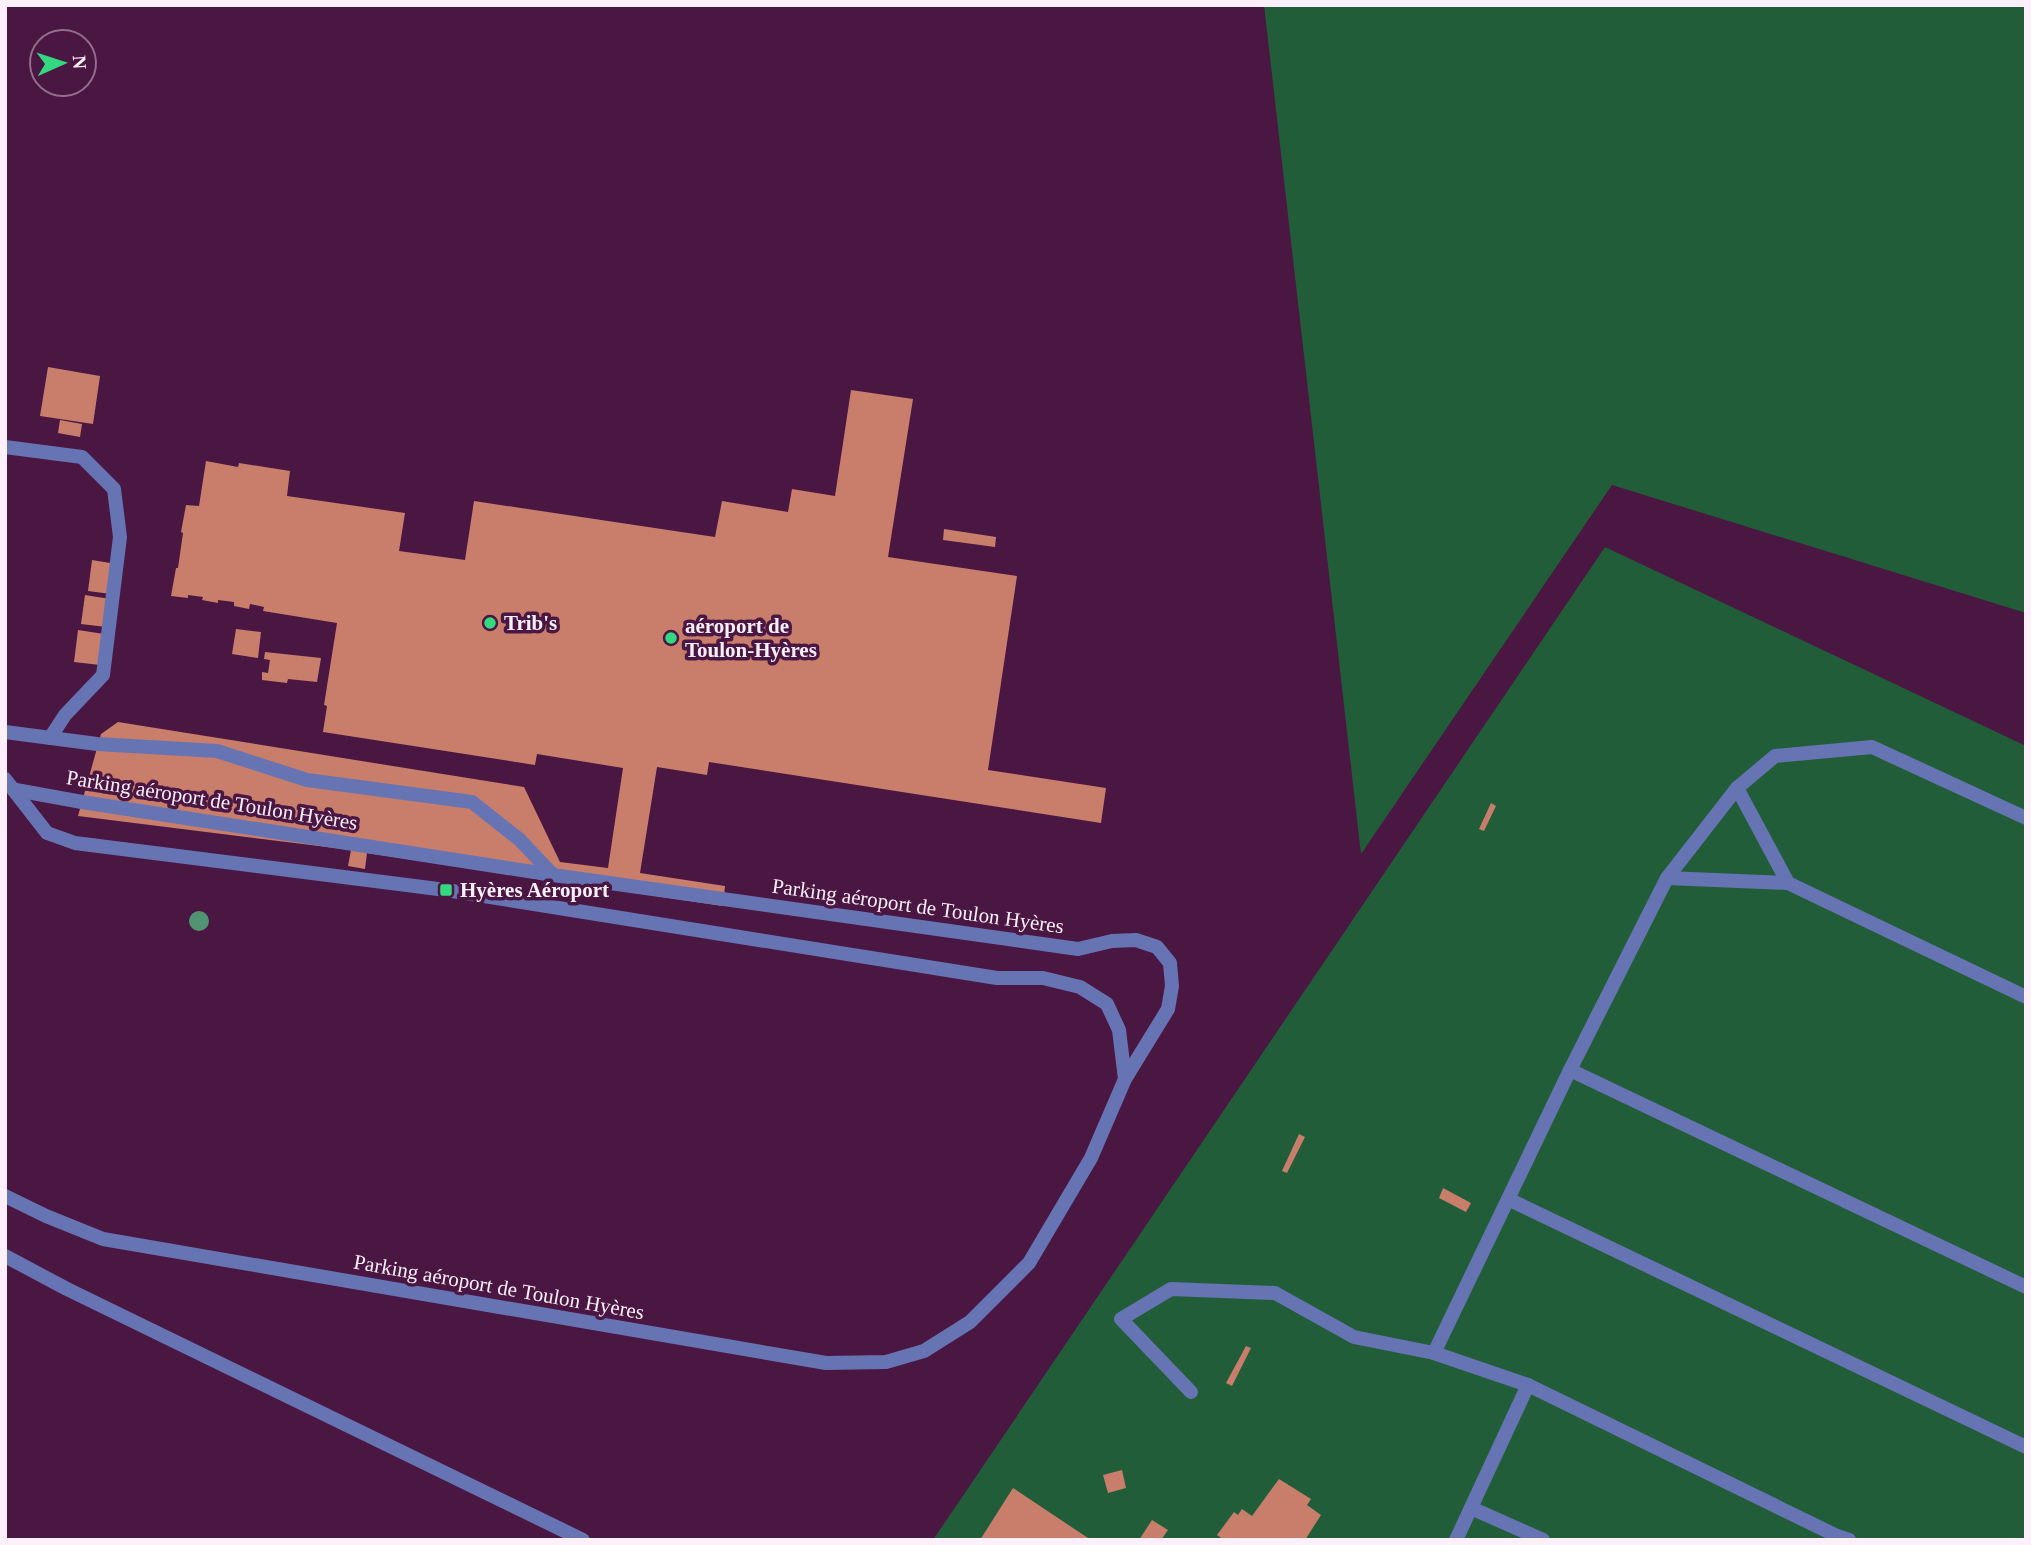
<svg xmlns="http://www.w3.org/2000/svg" width="2031" height="1545" font-family="'Times New Roman',serif">
<style>
.green{fill:#225d3a}
.building{fill:#c97e6b}
.lines{fill:none;stroke-linecap:round;stroke-linejoin:round}
.lane{stroke:#6774b3;stroke-width:14}
.street{stroke:#6774b3;stroke-width:14}
.tree{fill:#509474}
.poi-dot{fill:#34d881;stroke:#4a1642;stroke-width:2.5}
.labels{text-anchor:middle;stroke-width:7;stroke-linejoin:round;paint-order:stroke}
.poi-label{font-size:21px;font-weight:bold;fill:#fef0fa;stroke:#4a1642;text-anchor:start}
.street-label{font-size:21px;fill:#fef0fa;stroke:#4a1642}
</style>
<rect width="100%" height="100%" fill="#4a1642"/>
<g class="green">
<path d="M1264,5h762v608l-414,-128 -251,369z"/>
<path d="M1605,547l421,199v794h-1093z"/>
</g>
<g class="building">
<path d="M48,367l52,9 -7,48 -53,-8z"/>
<path d="M851,390l62,9 -25,158 129,19 -29,194 118,18 -5,35 -392,-61 -2,13 -50,-8 -17,106 85,13 -2,20 -356,-53 -2,16 -17,-3 3,-16 -273,-34 23,-82 17,-12 406,65 36,75 48,6 15,-100 -86,-14 -2,11 -212,-33 4,-26 -3,-1 13,-82 -74,-12 1,-4 -14,-3 -1,5 -15,-3v-4l-16,-2v3l-16,-3 1,-3 -15,-2v3l-17,-2 5,-28h2l5,-35 -2,-1 5,-27 13,1 7,-45 32,6 1,-4 51,8 -3,25 118,17 -6,38 66,9 9,-59 241,36 7,-36 66,11 4,-23 43,7z"/>
<path d="M60,420l22,4 -2,13 -22,-4z"/>
<path d="M944,529l52,8 -1,10 -52,-7z"/>
<path d="M92,560l24,4 -5,30 -23,-3z"/>
<path d="M85,595l25,4 -4,28 -25,-3z"/>
<path d="M236,629l25,3 -3,26 -26,-4z"/>
<path d="M78,630l26,4 -4,31 -26,-3z"/>
<path d="M265,652l56,6 -4,24 -29,-3 -1,4 -25,-3v-8l6,1 2,-13 -6,-1z"/>
<path d="M1491,803l5,3 -12,25 -5,-2z"/>
<path d="M1299,1134l6,3 -18,36 -5,-2z"/>
<path d="M1443,1188l28,15 -5,9 -27,-14z"/>
<path d="M1246,1346l5,2 -19,38 -6,-3z"/>
<path d="M1122,1470l4,18 -18,5 -5,-18z"/>
<path d="M1279,1479l32,20 -4,6 14,10 -16,25h-81l-7,-5 17,-23 4,3 4,-6 10,7z"/>
<path d="M1013,1488l78,52h-111z"/>
<path d="M1152,1520l16,10 -7,10h-22z"/>
</g>
<g class="lines">
<g class="lane">
<path d="M5,447l77,10 32,32 6,48 -17,138 -38,40 -15,23"/>
<path d="M5,732l92,12 120,7 90,29 165,22 48,38 33,35"/>
<path d="M5,779l42,54 28,10 371,47 551,88h46l37,9 27,17 12,26 6,49"/>
<path d="M1667,878l70,-90"/>
<path d="M1788,883l-51,-95 38,-32 97,-9 154,71"/>
<path d="M1570,1070l456,217"/>
<path d="M5,1196l41,20 57,23 723,124 60,-1 38,-11 46,-29 59,-59 62,-105 34,-79 43,-70 4,-23 -2,-23 -13,-16 -21,-7 -24,1 -34,8 -525,-74 -471,-73"/>
<path d="M1508,1199l518,248"/>
<path d="M5,1256l62,33 516,251"/>
<path d="M1528,1385l-94,-32 136,-283 97,-192 121,5 238,114"/>
<path d="M1191,1392l-70,-73 50,-30 104,4 79,44 80,16"/>
<path d="M1471,1508l72,32"/>
<path d="M1456,1540l72,-155 309,151 12,4"/>
</g>
<path class="street" d="M16,790l66,12"/>
</g>
<circle class="tree" cx="199" cy="921" r="10"/>
<g class="poi-dot">
<circle cx="490" cy="623" r="7"/>
<circle cx="671" cy="638" r="7"/>
<rect x="439" y="883" width="14" height="14" rx="3.5"/>
</g>
<g class="labels">
<g class="poi-label">
<text x="504" y="630">Trib's</text>
<text x="685" y="633">aéroport de<tspan x="685" dy="24">Toulon-Hyères</tspan></text>
<text x="460" y="897">Hyères Aéroport</text>
</g>
<g class="street-label">
<text transform="translate(212 800) rotate(9)" y="7">Parking aéroport de Toulon Hyères</text>
<text transform="translate(918 906) rotate(8)" y="7">Parking aéroport de Toulon Hyères</text>
<text transform="translate(499 1287) rotate(10)" y="7">Parking aéroport de Toulon Hyères</text>
</g>
</g>
<rect width="2031" height="1545" fill="none" stroke="#fef0fa" stroke-width="14"/>
<g transform="translate(63 63) rotate(87)"><circle r="33" fill="#4a1642" stroke="#926d8c" stroke-width="2"/>
<path d="M0-5L12 26L0 18L-12 26Z" fill="#34d881"/>
<text y="-10" font-size="19" font-weight="bold" text-anchor="middle" fill="#fef0fa">N</text>
</g>
</svg>
